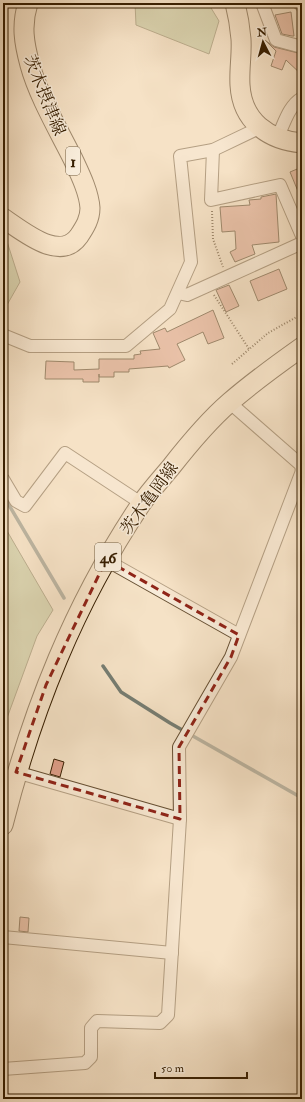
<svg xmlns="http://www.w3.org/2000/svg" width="305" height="1102" font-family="'IM FELL Double Pica','Noto Serif JP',serif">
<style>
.green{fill:#bac396;stroke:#78704b}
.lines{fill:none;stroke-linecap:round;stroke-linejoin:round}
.stream{stroke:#767d72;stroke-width:3.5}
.building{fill:#de9e88;stroke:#371e00}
.street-casing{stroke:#664f32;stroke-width:14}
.primary-casing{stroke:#371e00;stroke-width:21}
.path{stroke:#371e00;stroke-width:2;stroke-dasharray:1 2;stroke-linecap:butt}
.street{stroke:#f8ecda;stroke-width:12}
.primary{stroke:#f5e2c6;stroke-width:19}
.marked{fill:none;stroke:#8f2418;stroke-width:3;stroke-dasharray:8 5;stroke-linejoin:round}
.labels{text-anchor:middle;stroke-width:3;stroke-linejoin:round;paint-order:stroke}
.shield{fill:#f8ecda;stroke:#715c41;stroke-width:1}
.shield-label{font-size:16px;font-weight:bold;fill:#371e00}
.street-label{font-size:17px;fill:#371e00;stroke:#f8ecda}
</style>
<rect width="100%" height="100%" fill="#f5e2c6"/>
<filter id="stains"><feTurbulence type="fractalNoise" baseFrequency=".005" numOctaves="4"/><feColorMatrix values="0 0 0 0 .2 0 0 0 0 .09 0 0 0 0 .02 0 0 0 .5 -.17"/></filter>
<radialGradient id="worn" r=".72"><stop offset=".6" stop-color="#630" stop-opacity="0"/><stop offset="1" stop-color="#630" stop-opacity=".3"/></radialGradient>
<g class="green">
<path d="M135,3h73l11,18 -10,33 -73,-29z"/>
<path d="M3,229l17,53 -17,30z"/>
<path d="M3,524l50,86 -16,26 -34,93z"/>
</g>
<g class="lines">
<g class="stream">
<path d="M3,495l61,103"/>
<path d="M103,666l18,26 49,31 132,75"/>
</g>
</g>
<g class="building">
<path d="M291,12l3,24h-2l-10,-2 -7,-19z"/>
<path d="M265,40l9,7 28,7v21l-16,-15 -4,10 -11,-4 5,-15z"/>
<path d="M302,167v34l-12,-29z"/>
<path d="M276,194l3,48 -27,3 3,9 -20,8 -5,-10 6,-3 -1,-18 -13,1 -2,-25 30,-2 -1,-5 12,-1v-2z"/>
<path d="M279,269l8,20 -29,12 -8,-20z"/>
<path d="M229,285l10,21 -13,6 -10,-22z"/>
<path d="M213,310l11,28 -16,6 -5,-12 -26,12 8,16 -16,8 -1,-2 -39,3v3h-15v5h-15v-3v8h-16v-3h-38l1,-18 28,1v8l25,-1v-10h35v-4l7,-1 -1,-3 20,-2 -7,-16 12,-5 2,4z"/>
<path d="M54,759l10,3 -4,15 -10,-3z"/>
<path d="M20,917l9,1 -1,14 -9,-1z"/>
</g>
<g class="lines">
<g class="street-casing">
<g id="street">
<path d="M262,3l14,37 26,7"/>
<path d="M299,3l3,3"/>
<path d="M277,138c7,-13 11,-32 25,-40"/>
<path d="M213,150l-2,50 69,-15 22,51"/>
<path d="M178,293l9,2 115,-52"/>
<path d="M3,335l27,11h96l44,-37 21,-47 -11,-106 33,-6 46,-22"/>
<path d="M229,402l72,63 1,6"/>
<path d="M3,479l13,22 9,5 40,-53 76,50"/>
<path d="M106,560l133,75"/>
<path d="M16,772l164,47"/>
<path d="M3,937l169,16"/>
<path d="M3,1069l82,-6 6,-6v-29l6,-7 63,2 8,-8 12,-196 -1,-72 52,-90 71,-186"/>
</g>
</g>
<g class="primary-casing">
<g id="primary">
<path d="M235,3c3,12 5,24 6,36 1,15 -2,31 -1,46 2,36 28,55 62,58"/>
<path d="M3,218c20,13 57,45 76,18 6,-9 11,-17 11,-28 -1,-16 -10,-34 -17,-49 -14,-28 -35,-64 -43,-94 -6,-22 -9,-40 -2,-62"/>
<path d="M3,825c29,-115 71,-221 138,-321 9,-13 20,-25 30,-37 18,-23 37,-46 59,-65 23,-20 48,-38 72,-55"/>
</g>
</g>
<g class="path">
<path d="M212,211l1,28 10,28"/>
<path d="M214,295l35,54"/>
<path d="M232,364l36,-31 34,-19"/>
</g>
<use href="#street" class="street"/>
<use href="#primary" class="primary"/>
</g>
<path d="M0 0H305V1102H0ZM106,560l133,75 -8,22 -52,90 1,72 -164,-47 30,-87z" fill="#f5e2c6" fill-opacity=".55" fill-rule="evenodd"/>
<path class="marked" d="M106,560l133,75 -8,22 -52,90 1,72 -164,-47 30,-87z"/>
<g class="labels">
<g class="shield">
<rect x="66" y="147" width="14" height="28" rx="3"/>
<rect x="95" y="543" width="26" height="28" rx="3"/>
</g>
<g class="shield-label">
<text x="73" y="167">1</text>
<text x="108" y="563">46</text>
</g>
<g class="street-label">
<text transform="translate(45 95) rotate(68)" y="6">茨木摂津線</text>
<text transform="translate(149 498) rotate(-54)" y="6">茨木亀岡線</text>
</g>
</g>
<rect width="305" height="1102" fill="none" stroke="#f5e2c6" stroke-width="16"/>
<rect x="4" y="4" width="297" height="1094" fill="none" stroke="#371e00" stroke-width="2"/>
<rect x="8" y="8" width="289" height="1086" fill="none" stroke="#371e00"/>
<g transform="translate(263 42) rotate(354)" stroke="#f8ecda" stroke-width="3" paint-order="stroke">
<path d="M0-3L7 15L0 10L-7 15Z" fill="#371e00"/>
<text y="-6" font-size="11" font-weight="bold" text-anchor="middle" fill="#371e00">N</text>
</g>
<path d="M155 1072v6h92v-6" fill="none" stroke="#371e00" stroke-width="2"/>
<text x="161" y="1072" font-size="12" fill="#371e00" stroke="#f8ecda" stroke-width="3" paint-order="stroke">50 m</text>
<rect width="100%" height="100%" filter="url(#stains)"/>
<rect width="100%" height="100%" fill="url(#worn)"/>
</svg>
